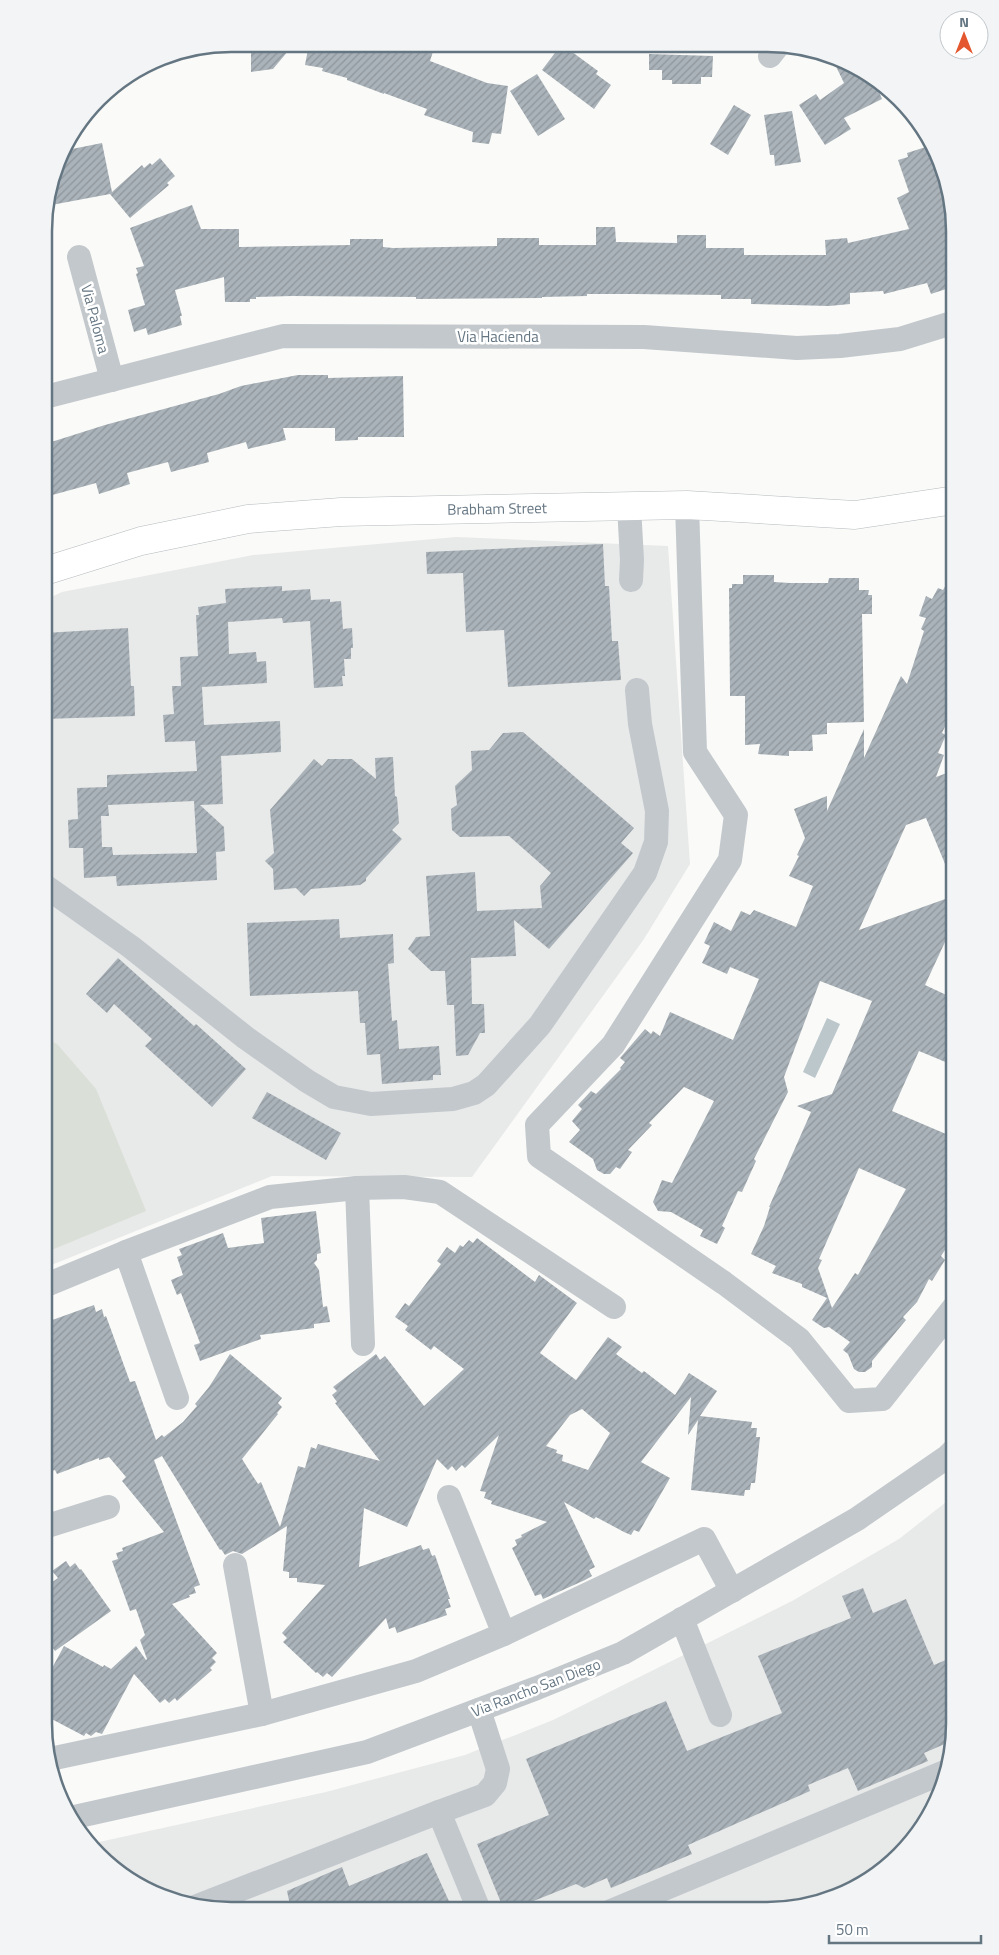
<svg xmlns="http://www.w3.org/2000/svg" width="999" height="1955" font-family="'Titillium Web',sans-serif">
<style>
.built{fill:#e8e9e9}
.park{fill:#dadfd7}
.water{fill:#bbc7cb}
.building{fill:url(#building-hatch);fill-rule:evenodd}
.lines{fill:none;stroke-linecap:round;stroke-linejoin:round}
.major-casing{stroke:#b5babe;stroke-width:29}
.minor{stroke:#c3c8cc;stroke-width:24}
.major{stroke:#fff;stroke-width:28}
.labels{text-anchor:middle;stroke-width:5;stroke-linejoin:round;paint-order:stroke}
.street-label{font-size:15px;fill:#657683;stroke:#fff}
.rim{fill:none;stroke:#657683;stroke-width:2.5}
</style>
<defs>
<pattern id="building-hatch" width="6" height="6" patternUnits="userSpaceOnUse" patternTransform="scale(1.25)"><rect width="6" height="6" fill="#aab3b9"/><path d="M-1 1l2-2M0 6l6-6M5 7l2-2" fill="none" stroke="#8e969c"/></pattern>
</defs>
<rect width="100%" height="100%" fill="#fafaf8"/>
<g class="built">
<path d="M456,537l212,9 22,318 -46,75 -172,238 -200,-1 -228,92 1,-668 17,-8 191,-37z"/>
<path d="M955,1495v241l-14,59 -25,43 -44,41 -44,22 -60,10 -561,-1 -48,-13 -51,-32 -18,-21 236,-52 139,-37 88,-35 239,-119 107,-62z"/>
</g>
<path class="park" d="M44,1038l13,6 39,45 50,122 -102,42z"/>
<path class="water" d="M827,1018l13,6 -25,54 -12,-6z"/>
<g class="building">
<path d="M251,44h43l-21,25 -22,3z"/>
<path d="M309,44l126,1 -5,16 57,22 21,3 -7,48 -9,-1 -3,11 -17,-2 1,-10 -49,-17 3,-6 -43,-16v1l-37,-14v-2l-25,-7 1,-3 -18,-3z"/>
<path d="M564,46l34,25 -2,3 15,11 -17,24 -52,-39 16,-21 2,1z"/>
<path d="M649,54l64,2 -1,21h-11v7h-29v-4h-10v-10h-13z"/>
<path d="M831,56l20,7 23,16 8,20 -38,19 7,11 -26,16 -26,-40 17,-11 4,6 24,-17z"/>
<path d="M537,74l28,45 -27,17 -28,-45z"/>
<path d="M734,105l17,10 -23,40 -18,-11z"/>
<path d="M792,111l9,51 -26,4 -1,-11h-4l-6,-40z"/>
<path d="M102,143l10,49 30,-27 2,3 6,-5 2,2 8,-7 15,18 -8,7 2,2 -39,33 -20,-24 -64,12 16,-55z"/>
<path d="M932,145l13,26 10,60v55l-24,8 -4,-11 -43,11 -1,-3 -33,2v11l-21,2 -78,-2v-5h-30v-4l-88,-1h-46v2l-45,1v1l-126,1v-2l-124,-1 -36,1v2h-6v3h-25l-1,-25 -49,13 7,26h-2l2,9 -34,10 -2,-7 -12,4 -6,-22 17,-5 -9,-31 2,-1 -2,-5 8,-2 -14,-38 62,-23 9,24h38v18l111,-2v-6h33v8l10,1 104,-2v-8h42v7h57v-18h19l1,15 61,1v-8h29v13h38v7h82l-1,-15 22,-2 1,5 61,-14 -12,-31 12,-6 -11,-32 10,-3 -1,-4z"/>
<path d="M298,375h30v3l75,-2 1,61h-46v3l-23,1v-13h-52l3,12 -38,9 -2,-7 -39,11 2,9 -38,10 -3,-10 -41,11 3,11 -31,10 -3,-11 -51,14v-53l60,-19 114,-31 22,-8z"/>
<path d="M603,544l2,42h4l3,55h6l3,39 -113,7 -4,-57 -38,2 -3,-59 -36,1 -1,-22z"/>
<path d="M955,569v136l-13,28 4,2 -8,18 6,2 -8,22 19,-7v118l-29,-70 -20,7 -47,105 89,-32 7,13v34l-10,-3 -20,43 30,14v67l-36,-15 -27,60 54,23 -1,3 10,5v93l-14,21 4,4 -13,21 -3,-2 -12,23 -14,15 3,3 -34,41v6l-7,5h-6l-5,-3 -6,-15 -5,-4 7,-8 -21,-15 -5,1 -12,-8 15,-22 -25,-11v-3l-30,-11 4,-7 -25,-12 13,-28 6,-19h-1l42,-95 -14,-6 35,-12 40,-93 -52,-20 -36,96 4,15 -34,67 2,2 -14,31 -4,-1 -16,35 3,2 -8,16 -17,-8 3,-6 -32,-18 -13,-1 -5,-9 9,-22 10,3 42,-82 -30,-14 -35,36 3,2 -24,25 4,2 -12,17 -4,-2 -6,7h-6l-7,-4 -4,-11 -24,-17 11,-12 -8,-9 10,-12 -4,-4 13,-14 5,3 25,-25 -1,-1 5,-6 -5,-4 25,-29 6,5 2,-3 7,5 10,-24 63,28 26,-61 -29,-12 -3,7 -25,-11 8,-17 -6,-3 10,-21 17,9 10,-20 9,4 4,-5 42,17 17,-41 -24,-10 10,-20 -2,-1 8,-17 -11,-29 33,-13v15l37,-82v29l37,-82 6,8 17,-53 -3,-2 5,-11 -7,-2 7,-20 6,3 6,-11 5,2zM859,1168l47,21 -48,86 -3,-2 -23,35 -14,-40 4,-8 -3,-1z"/>
<path d="M743,575h31v7l16,1h38l1,-5h30v12h10l-1,5h4v19h-10l2,108 -37,1v11l-15,1 1,16h-24v5l-31,-2 2,-10 -15,1v-49h-15l-1,-108h3v-4h11z"/>
<path d="M282,586v5l28,-2 1,11 19,-1v3l11,-1 2,28 9,-1 1,20h-2v11h-7l1,17h-3l1,10 -29,2 -4,-67 -27,2 -1,-5 -54,4 1,32 27,-2 1,10 9,-1 1,22 -65,4 2,38 76,-4 1,31 -60,4 2,48 -23,1 24,22 1,24 -9,1 1,28 -100,6 -1,-10 -32,2 -1,-30h-14l-1,-28 10,-1 -1,-31 30,-1v-12l90,-4 -2,-30 -30,1 -2,-27 11,-1 -2,-28h9l-1,-29 18,-1 -2,-41h3l-1,-8 28,-4 -1,-14zM194,801l3,52 -84,2 -1,-8h-10l-1,-31h8l-1,-11z"/>
<path d="M128,628l3,58h3l1,30 -90,3v-86z"/>
<path d="M523,732l111,96 -13,15 12,10 -84,96 -35,-29 2,36 -45,2 1,46h12l1,29h-5l-12,22 -12,1 -2,-51h-7l-2,-34h-14l-23,-22 8,-12 14,-1 -4,-60 49,-4 2,39 65,-3 -2,-22 11,-13 -42,-37 -49,1 -8,-7 -1,-21 6,-4 -2,-19 17,-16 -1,-19 18,-1 14,-17z"/>
<path d="M393,757l2,39 2,1 2,26 -7,7 10,9 -36,39v3l-6,4 -49,4 -7,7 -8,-8 -22,2 -1,-21 -8,-8 9,-8 -4,-43 44,-51 8,7 6,-7h24l24,20 -1,-21z"/>
<path d="M339,919l1,19 53,-4 1,29 -6,1 4,57 5,-1 2,29 40,-3 2,29h-8v5l-51,4 -2,-30 -13,1 -2,-32h-5l-2,-32 -108,5 -3,-73z"/>
<path d="M118,958l76,68 2,-2 50,45 -34,38 -67,-61 7,-7 -38,-35 -7,9 -21,-19z"/>
<path d="M267,1092l74,41 -15,27 -74,-42z"/>
<path d="M316,1211l5,42 -4,1v6l-3,3 5,7 4,37 4,-1 3,16 -16,2v4l-54,7 1,4 -61,22 -6,-16 6,-2 -19,-50 -4,2 -6,-15 12,-5 -6,-18 5,-2 -3,-6 44,-16 5,15 36,-5 -3,-25z"/>
<path d="M477,1238l58,44 4,-7 38,28 -37,50 36,27 32,-43 14,10 -6,7 26,19 2,-2 31,24 14,-22 28,18 -17,25 52,6 -1,6h6l-1,9h4l-5,46h-4l-1,7h-5l-1,6 -53,-6 7,-70 -10,15 3,-38 -50,65 29,16 -31,54 -5,-2 -3,5 -7,-3 -28,-15 -2,2 -30,-17 31,65 -6,3 3,6 -7,4 -42,19 -2,-5 -6,2 -23,-48 5,-3 -2,-5 7,-3 -1,-2 26,-13 -56,-18 1,-3 -8,-3 2,-6 -6,-1 19,-56 -34,33 -3,-3 -6,6 -4,-5 -4,4 -11,-11 -30,68 -43,-19 -5,59 62,-22 2,5 6,-2 3,8 3,-1 15,44h-2l3,8 -6,2 2,6 -50,18 -2,-6 -6,2 -3,-11 -54,59 -5,-4 -4,4 -6,-5 -1,1 -33,-31 4,-4 -5,-5 43,-48 -28,-3v-4h-8v-6l-6,-1 4,-45 -45,28 -9,-3 -8,4 -4,-6 -1,1 -58,-94 -8,4 46,125 -6,2 2,6 -7,2 1,2 -18,7 45,49 -5,5 4,4 -6,6 2,2 -35,31 -2,-3 -6,5 -4,-4 -5,4 -26,-29 -32,60 -6,-2 -5,4 -5,-3 -2,3 -40,-21v-32l20,-37 39,21 1,-2 7,4 25,-23 10,14 1,-1 -7,-19 5,-5 -9,-26 -6,2 -18,-50 6,-2 -2,-6 7,-2 -1,-3 42,-16 -42,-51 4,-4 -17,-20 -10,3v-2l-42,16 -2,-4 -11,4v-151l50,-18 2,7 6,-3 2,8 2,-1 24,66 5,-1 21,59 6,-5 2,2 19,-15 14,-16 -2,-2 14,-17 21,-33 52,44 -4,5 4,4 -5,6 1,1 -36,45 16,25 3,-2 19,45 18,-61 7,2 6,-21 5,2 2,-5 62,17 -45,-58 2,-1 -5,-7 5,-4 -4,-4 43,-33 4,6 5,-4 39,50 40,-37 -30,-23 -3,4 -26,-20 3,-4 -13,-9 10,-14 4,3 32,-42 -4,-3 10,-14 8,6 5,-8 3,2 6,-7 4,3zM582,1409l28,24 -22,37 -26,-9 1,-6 -7,-2 1,-3 -11,-4 24,-31z"/>
<path d="M66,1561l4,6 5,-4 5,7 1,-1 30,42 -56,40 -11,-15v-48l14,-10 -6,-7z"/>
<path d="M863,1588l10,25 33,-14 28,66 21,-9 -1,84 -30,13 4,8 -70,30 -10,-23 -40,17 2,6 -122,54 4,9 -81,34 -4,-10 -23,10 -8,-4 -65,26h-7l-27,-66 72,-29 -23,-56 140,-58 21,50 95,-38 -24,-57 93,-38 -9,-22z"/>
<path d="M427,1853l26,57h-162l-4,-19 55,-24 7,19z"/>
</g>
<g class="lines">
<g class="major-casing">
<path id="major" d="M45,571l96,-30 107,-22 93,-7 346,-7 168,10 100,-15"/>
</g>
<g class="minor">
<path d="M770,56l7,-9"/>
<path d="M79,257l33,123"/>
<path d="M45,397l238,-61 361,1 153,11 43,-2 60,-7 55,-17"/>
<path d="M687,505l8,247 41,63 -6,45 -117,185 -76,80 2,31 185,127 75,56 50,62 33,-2 73,-93"/>
<path d="M629,506l3,54 -1,20"/>
<path d="M45,886l86,61 115,91 61,43 27,16 37,7 82,-5 21,-6 12,-8 54,-60 105,-152 11,-31 1,-31 -17,-87 -3,-34"/>
<path d="M44,1286l82,-34"/>
<path d="M363,1344l-6,-156 47,-1 36,5 174,115"/>
<path d="M177,1398l-51,-146 144,-55 87,-9"/>
<path d="M44,1527l64,-20"/>
<path d="M682,1619l38,96"/>
<path d="M504,1634l200,-95 28,52"/>
<path d="M479,1710l19,59 -3,14 -10,12 -46,17 40,98"/>
<path d="M262,1714l154,-43 88,-37 -55,-137"/>
<path d="M50,1759l212,-45 -27,-149"/>
<path d="M70,1818l297,-66 170,-64 86,-35 234,-134 90,-62 8,-8"/>
<path d="M195,1907l244,-95"/>
<path d="M611,1911l336,-140"/>
</g>
<use href="#major" class="major"/>
</g>
<g class="labels">
<g class="street-label">
<text transform="translate(95 319) rotate(75)" y="5">Via Paloma</text>
<text x="498" y="342">Via Hacienda</text>
<text transform="translate(497 509) rotate(-1)" y="5">Brabham Street</text>
<text transform="translate(536 1688) rotate(-21)" y="5">Via Rancho San Diego</text>
</g>
</g>
<path d="M0 0H999V1955H0ZM231 52H767A179 179 0 0 1 946 231V1723A179 179 0 0 1 767 1902H231A179 179 0 0 1 52 1723V231A179 179 0 0 1 231 52Z" fill="#f3f4f5" fill-rule="evenodd"/>
<path class="rim" d="M231 52H767A179 179 0 0 1 946 231V1723A179 179 0 0 1 767 1902H231A179 179 0 0 1 52 1723V231A179 179 0 0 1 231 52Z"/>
<g transform="translate(964 35)"><circle r="24" fill="#ffffff" stroke="#c1c8cd"/>
<path d="M0-4L9 19L0 12L-9 19Z" fill="#e4572e"/>
<text y="-8" font-size="14" font-weight="bold" text-anchor="middle" fill="#657683">N</text>
</g>
<path d="M829 1935v8h152v-8" fill="none" stroke="#657683" stroke-width="2.5"/>
<text x="836" y="1935" font-size="15" fill="#657683" stroke="#ffffff" stroke-width="4" paint-order="stroke">50 m</text>
</svg>
